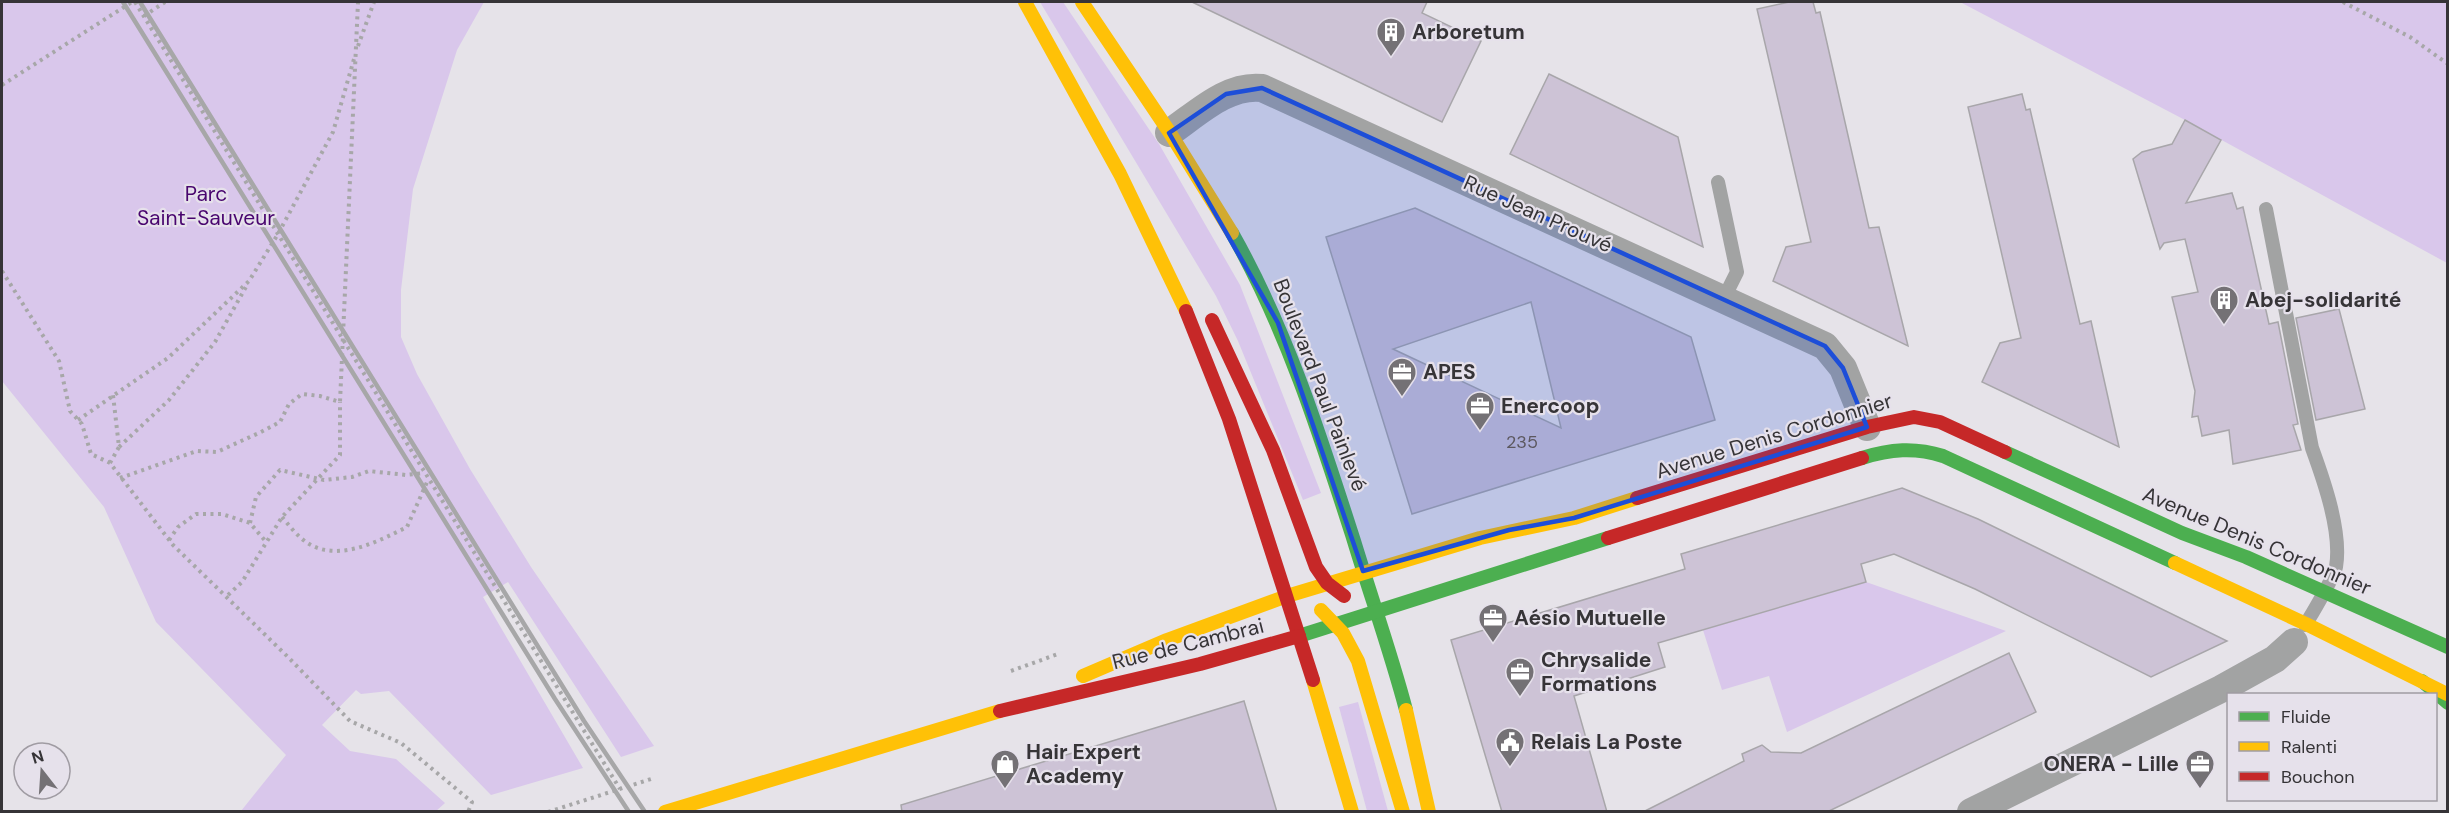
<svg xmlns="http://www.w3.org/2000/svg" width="2449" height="813" font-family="'DM Sans',sans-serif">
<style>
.green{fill:#d9c7eb}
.building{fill:#cdc3d6;stroke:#a8a6aa;stroke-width:1.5;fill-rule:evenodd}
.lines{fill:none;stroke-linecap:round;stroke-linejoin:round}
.path{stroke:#a7a7a8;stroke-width:4;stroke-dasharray:3 4.5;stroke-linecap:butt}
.lane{stroke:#a2a3a3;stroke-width:14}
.street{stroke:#a2a3a3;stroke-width:28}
.fast{stroke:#4caf50;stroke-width:14}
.slow{stroke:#ffc107;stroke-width:14}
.jam{stroke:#c62828;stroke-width:14}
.rail{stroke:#a7a7a8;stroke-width:4.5}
.marked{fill:#1d4ed8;fill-opacity:0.2;stroke:#1d4ed8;stroke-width:4.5;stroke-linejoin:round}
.labels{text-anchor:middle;stroke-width:4.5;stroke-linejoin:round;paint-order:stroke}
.number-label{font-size:18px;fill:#5c585f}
.poi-label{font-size:21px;font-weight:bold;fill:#363437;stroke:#e6e1eb;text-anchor:start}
.park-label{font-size:21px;fill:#49066f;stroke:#e6e1eb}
.street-label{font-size:21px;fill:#363437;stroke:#e6e1eb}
</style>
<rect width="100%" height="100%" fill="#e6e3e9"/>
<g class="green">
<path d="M2,2h482l-27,48 -44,139 -12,101v47l16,37 53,95 61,98 123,179 -33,11 -113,-175 -25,15 100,171 -92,27 -102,-104 -28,3 -5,-4 -34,35 28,26 46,8 49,44 -10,9 -194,-1 45,-56 -130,-133 -52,-115 -102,-126z"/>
<path d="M1040,2h23l96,142 81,141 81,208 -18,7 -65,-159 -22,-45z"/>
<path d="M1960,2h487v261l-262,-143z"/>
<path d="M1866,582l140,49 -219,101 -18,-56 -47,14 -19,-60z"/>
<path d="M1358,702l30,109h-21l-28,-104z"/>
</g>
<g class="building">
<path d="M1192,2h235l-5,11 59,28 -39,81z"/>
<path d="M1789,2h24l3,11 4,-1 49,216 10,-1 29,119 -135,-65 13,-34 25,-5 -54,-233z"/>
<path d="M1549,74l129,63 25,110 -193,-93z"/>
<path d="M2022,94l4,16 4,-1 50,215 11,-3 28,126 -137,-65 18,-39 21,-5 -53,-231z"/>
<path d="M2185,120l36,20 -35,63 46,-10 5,16 6,-2 26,117 9,-2 20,102 -5,1 8,25 -68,14 -4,-34 -27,6 -4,-20 -6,1 3,-26 -23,-94 26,-5 -13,-53 -21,4 -4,6 -27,-90 9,-7 30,-8z"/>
<path d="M1415,208l276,129 24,83 -303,94 -86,-277zM1531,302l30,126 -168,-79z"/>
<path d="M2339,309l26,100 -49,11 -20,-102z"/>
<path d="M1902,488l76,31 249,122 -76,36 -176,-88 -81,-35 -33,10 5,18 -208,61 7,24 -91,29 33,116h-105l-51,-172 234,-71 -4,-15z"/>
<path d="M2009,653l27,59 -209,100h-184l101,-51 -2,-7 20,-9 9,7 30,1z"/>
<path d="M1244,701l33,111h-375l-1,-7z"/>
</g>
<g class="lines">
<g class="path">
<path d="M135,2l485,787"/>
<path d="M2343,2l67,35 38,27"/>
<path d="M144,16l21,-14"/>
<path d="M358,46l16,-44"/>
<path d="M2,85l130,-83"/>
<path d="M2,271l57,90 11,50 12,13 9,30 19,9 63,82 116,113 61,63 51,22 71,59 -4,10"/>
<path d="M78,420l90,-62 81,-77 29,-47 55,-102 21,-73"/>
<path d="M119,447l50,-47 46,-58 32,-57"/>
<path d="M110,463l9,-16 -6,-52"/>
<path d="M120,478l77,-27 20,1 44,-20 19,-10 9,-18 13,-10 18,2 20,6 18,-400"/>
<path d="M282,517c6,7 12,15 19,21 31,28 76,4 106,-11l21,-47"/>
<path d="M250,523l6,-26 24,-27 44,10 28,-3 17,-6 37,4 18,-2"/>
<path d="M169,540l9,-13 18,-13h26l28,9 17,20"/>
<path d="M228,595l14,-13 40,-65 58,-62v-53"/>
<path d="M1011,671l47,-17"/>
<path d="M548,812l103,-33"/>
</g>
<g class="lane">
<path d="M1718,182l19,90 -13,26"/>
<path d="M2266,209l46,239c12,33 30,84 24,119 -1,8 -25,49 -31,58"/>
</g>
<g class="street">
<path d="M1169,133c28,-19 58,-49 93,-45l563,258 18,22 24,59"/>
<path d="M1971,812l250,-123 54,-30 19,-17"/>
</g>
<g class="fast">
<path d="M1232,233c55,97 88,202 122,308 17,56 37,112 52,169"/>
<path d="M2005,452l177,81 64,24 202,90"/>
<path d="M1862,458c28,-9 53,-11 81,-2l232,107"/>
<path d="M1299,636l309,-98"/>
<path d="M2422,681l26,22"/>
</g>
<g class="slow">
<path d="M1025,2l95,172 66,137"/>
<path d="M1082,2l88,131 62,100"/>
<path d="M2175,563l131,61 141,70"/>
<path d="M1287,596l193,-58 94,-20 63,-20"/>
<path d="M1321,610l22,23 15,28 45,151"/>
<path d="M1083,676l84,-36 120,-44"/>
<path d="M1313,680l39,132"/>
<path d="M1406,710l23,102"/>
<path d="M665,812l335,-101"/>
</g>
<g class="jam">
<path d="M1186,311l43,108 84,261"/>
<path d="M1212,320l61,130 43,117 11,16 17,13"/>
<path d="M1637,498l230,-71 47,-10 26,5 65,30"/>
<path d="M1608,538l254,-80"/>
<path d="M1000,711l200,-47 99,-28"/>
</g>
<g class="rail">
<path d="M123,2l432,697 74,113"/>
<path d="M140,2l444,719 61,91"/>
</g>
</g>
<path class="marked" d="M1262,88l563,258 18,22 24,59 -293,91 -65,12 -146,41 -85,-248 -109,-190 57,-39z"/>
<defs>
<g id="building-pin" transform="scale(1.5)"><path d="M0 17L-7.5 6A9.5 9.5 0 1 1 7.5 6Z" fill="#747175" stroke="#e6e1eb"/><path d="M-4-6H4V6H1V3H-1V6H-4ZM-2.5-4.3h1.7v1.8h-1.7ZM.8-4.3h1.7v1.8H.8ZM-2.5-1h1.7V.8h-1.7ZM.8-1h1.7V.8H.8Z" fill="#fff"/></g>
<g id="office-pin" transform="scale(1.5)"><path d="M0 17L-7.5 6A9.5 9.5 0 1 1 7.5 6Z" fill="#747175" stroke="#e6e1eb"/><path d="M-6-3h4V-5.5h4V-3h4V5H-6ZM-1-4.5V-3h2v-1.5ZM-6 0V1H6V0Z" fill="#fff"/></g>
<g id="civic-pin" transform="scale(1.5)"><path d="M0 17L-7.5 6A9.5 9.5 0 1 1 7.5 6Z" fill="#747175" stroke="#e6e1eb"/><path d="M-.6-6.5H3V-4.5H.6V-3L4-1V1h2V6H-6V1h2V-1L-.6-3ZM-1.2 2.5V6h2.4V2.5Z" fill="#fff"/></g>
<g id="shop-pin" transform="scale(1.5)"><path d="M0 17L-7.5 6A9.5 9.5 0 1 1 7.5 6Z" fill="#747175" stroke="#e6e1eb"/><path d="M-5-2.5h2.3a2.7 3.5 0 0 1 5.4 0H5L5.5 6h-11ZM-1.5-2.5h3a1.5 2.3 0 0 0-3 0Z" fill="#fff"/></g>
</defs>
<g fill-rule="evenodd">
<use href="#building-pin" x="1391" y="32"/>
<use href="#building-pin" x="2224" y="300"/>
<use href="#office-pin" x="1402" y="372"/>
<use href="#office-pin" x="1480" y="406"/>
<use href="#office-pin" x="1493" y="618"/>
<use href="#office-pin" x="1520" y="672"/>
<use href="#civic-pin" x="1510" y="742"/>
<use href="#shop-pin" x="1005" y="764"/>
<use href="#office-pin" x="2200" y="764"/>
</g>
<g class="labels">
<g class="number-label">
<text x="1522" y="448">235</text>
</g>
<g class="poi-label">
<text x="1412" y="39">Arboretum</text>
<text x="2245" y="307">Abej-solidarité</text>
<text x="1423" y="379">APES</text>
<text x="1501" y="413">Enercoop</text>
<text x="1514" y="625">Aésio Mutuelle</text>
<text x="1541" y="667">Chrysalide<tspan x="1541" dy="24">Formations</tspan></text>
<text x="1531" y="749">Relais La Poste</text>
<text x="1026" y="759">Hair Expert<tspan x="1026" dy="24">Academy</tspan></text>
<text x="2179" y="771" text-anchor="end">ONERA - Lille</text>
</g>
<g class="park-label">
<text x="206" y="201">Parc<tspan x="206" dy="24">Saint-Sauveur</tspan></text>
</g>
<g class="street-label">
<text transform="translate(1538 214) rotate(24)" y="7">Rue Jean Prouvé</text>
<text transform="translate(1320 385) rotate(69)" y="7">Boulevard Paul Painlevé</text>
<text transform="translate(1774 436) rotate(-17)" y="7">Avenue Denis Cordonnier</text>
<text transform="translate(2257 541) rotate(23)" y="7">Avenue Denis Cordonnier</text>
<text transform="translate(1188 644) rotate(-14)" y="7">Rue de Cambrai</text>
</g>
</g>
<rect width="2449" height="813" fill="none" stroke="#363437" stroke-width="6"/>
<rect x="2227" y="693" width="210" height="108" fill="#e6e1eb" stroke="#a09ca3" stroke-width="1.5"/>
<rect x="2239" y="712" width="30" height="9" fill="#4caf50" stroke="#a09ca3" stroke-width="1.5"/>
<text x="2281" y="723" font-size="18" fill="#363437">Fluide</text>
<rect x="2239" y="742" width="30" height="9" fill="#ffc107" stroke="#a09ca3" stroke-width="1.5"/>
<text x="2281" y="753" font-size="18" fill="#363437">Ralenti</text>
<rect x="2239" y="772" width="30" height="9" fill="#c62828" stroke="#a09ca3" stroke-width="1.5"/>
<text x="2281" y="783" font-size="18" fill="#363437">Bouchon</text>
<g transform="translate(42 771) rotate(343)"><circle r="28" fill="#e6e1eb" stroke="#a09ca3" stroke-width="1.5"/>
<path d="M0-4.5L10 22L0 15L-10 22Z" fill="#747175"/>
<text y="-9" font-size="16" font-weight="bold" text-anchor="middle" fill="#363437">N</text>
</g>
</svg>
